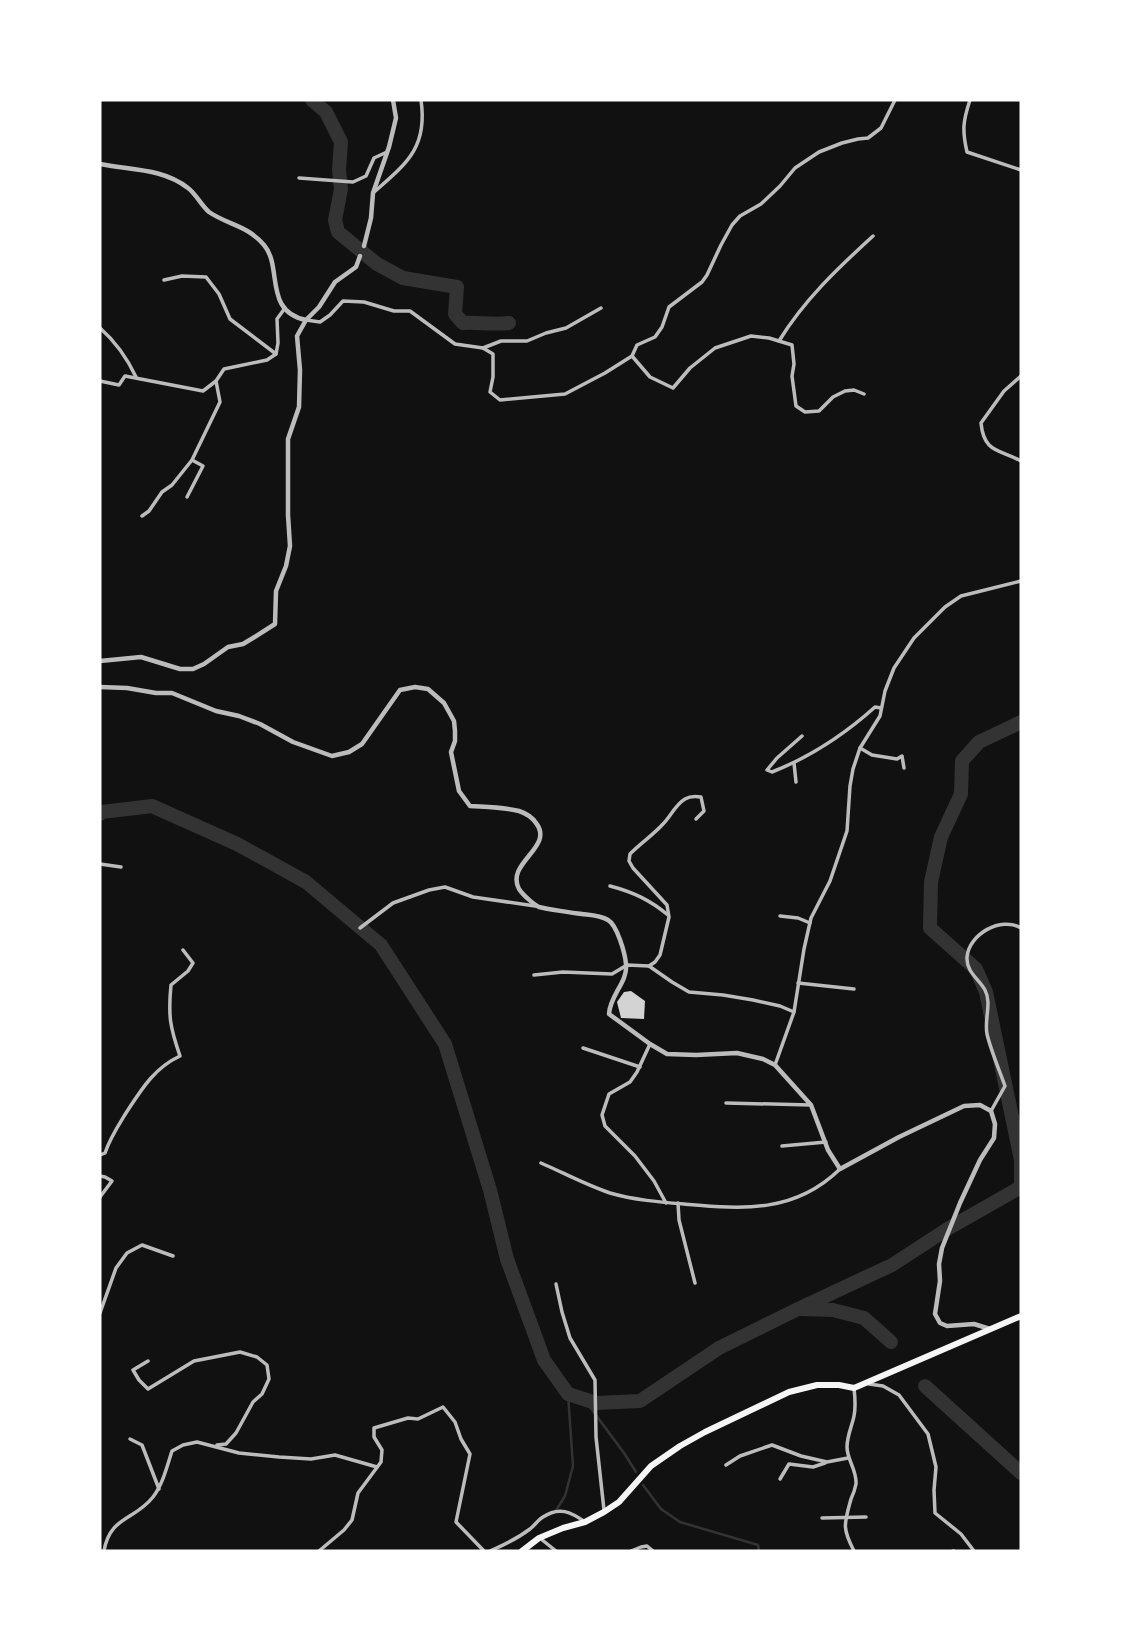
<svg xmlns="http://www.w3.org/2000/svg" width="1121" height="1651" font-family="Rubik,sans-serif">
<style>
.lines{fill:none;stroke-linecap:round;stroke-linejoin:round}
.stream{stroke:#333;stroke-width:2.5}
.river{stroke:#333;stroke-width:14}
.building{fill:#d3d3d3}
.minor{stroke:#bcbcbc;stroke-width:3.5}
.tertiary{stroke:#bcbcbc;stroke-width:4.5}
.primary{stroke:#f5f5f5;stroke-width:6}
</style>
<rect width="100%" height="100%" fill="#111"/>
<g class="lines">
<g class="stream">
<path d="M584,1399l40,54 12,19"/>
<path d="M643,1485l18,24 19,13 78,23 1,6"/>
<path d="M555,1512l10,-16 8,-30 -5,-72"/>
</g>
<g class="river">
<path d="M312,100l14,12 15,30 -2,28 2,19 -6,31 3,12 39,32 26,14 54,9 -2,27 8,9c15,-1 30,2 46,0"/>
<path d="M100,814l2,-2 50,-6 85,38 69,38 75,63 64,99 45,146 17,69 37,101 24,34 28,9 44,-2 79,-53 79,-39 94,-44 57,-37 72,-41v-27l-35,-168 -10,-23 -46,-41 1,-46 10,-45 20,-43 1,-33 17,-19 42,-20"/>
<path d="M801,1309l32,1 31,8 27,24"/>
<path d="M925,1386l96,87"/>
</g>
</g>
<path class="building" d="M631,991l14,10 -1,18 -23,-1 -4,-16 7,-10z"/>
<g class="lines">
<g class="minor">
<path d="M970,100c-7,21 -8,30 -3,52l54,18"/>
<path d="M299,178l54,4 13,-6 8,-18 13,-6"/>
<path d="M373,193c33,-29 55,-45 48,-93"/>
<path d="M164,280l18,-4 24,1 13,17 11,25 46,35"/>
<path d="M306,320l14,2 10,-7 13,-14 21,1 30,9h16l45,33 28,4 10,6v23l-3,15 10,8 65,-6 40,-21 27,-17 5,-11 18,-8 7,-10 7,-20 33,-25 5,-7 14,-30 11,-20 8,-9 21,-12 19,-18 15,-18 24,-16 23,-9 16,-4 10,-1 13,-10 14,-28"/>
<path d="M100,328c16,14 27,30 36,49"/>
<path d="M779,341c25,-41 59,-73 94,-105"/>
<path d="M483,348l18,-7h26l19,-8 20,-5 35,-20"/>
<path d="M632,356l18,21 23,11 17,-20 25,-20 36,-12 18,2 23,7 2,19 -2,12 4,30 9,6 14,-1 14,-14 12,-6 9,-1 10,4"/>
<path d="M1021,376l-17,15 -23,32c3,30 18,26 40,38"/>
<path d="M100,381l19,4 6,-9 78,15 13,-10 8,-12 43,-9 9,-6 2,-11 -1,-24 8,-11"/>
<path d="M187,497l16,-31 -11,-6"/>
<path d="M142,516l7,-5 13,-19 10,-7 20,-25 28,-58 -4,-21"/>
<path d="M802,736l-25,22 -10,12 5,2c38,-15 73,-38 103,-65l6,1"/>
<path d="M860,748l12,7 25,4 5,-3 2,12"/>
<path d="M794,763l2,19"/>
<path d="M100,864l21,3"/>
<path d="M610,886c23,6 40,14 58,29"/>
<path d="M780,916l18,2 12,5"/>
<path d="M360,928l33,-25 36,-13 16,-3 28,10 62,9"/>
<path d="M649,966l6,-4 5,-7 9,-38 -2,-12 -34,-37 -4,-7 1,-7c11,-11 23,-19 33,-30 8,-8 12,-19 22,-25 5,-3 10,-3 16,-2l3,14 -8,8"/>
<path d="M534,975l29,-3 49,2 15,-9 22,1 23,16 17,10 34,3 30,5 27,6 14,6 -19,53"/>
<path d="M798,983l56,6"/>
<path d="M794,1012l10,-63 7,-31 19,-37 17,-50 3,-45 3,-17 7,-21 20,-32 5,-25 9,-23 20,-30 31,-31 16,-11 60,-15"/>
<path d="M650,1044l-13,28 -7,10 -21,12 -7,21 3,11 30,30 19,25 12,22"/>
<path d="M583,1048l57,19"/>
<path d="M726,1103l85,2"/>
<path d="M991,1111l14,-25c-6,-17 -14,-35 -18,-52 -3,-14 5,-31 -2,-44 -6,-11 -19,-18 -18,-33 2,-23 34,-41 54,-29"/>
<path d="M782,1146l44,-4"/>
<path d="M100,1155l5,-2c5,-15 13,-27 21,-40 15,-23 28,-45 54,-57 -10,-29 -12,-40 -9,-71l17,-14 5,-8 -10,-13"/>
<path d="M541,1163c23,10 45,22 69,30 24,7 49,9 74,11 58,5 110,10 156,-35"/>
<path d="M100,1176l5,1 7,4 -12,16"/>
<path d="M678,1203l1,17 16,63"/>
<path d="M556,1284l6,28 8,26 25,42 1,57 8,73"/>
<path d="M100,1313l16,-45 11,-15 15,-8 31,11"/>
<path d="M148,1361l-15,9 6,10 9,9 46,-28 46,-9 17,5 10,8 2,14 -7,15 -9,8 -17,31 -10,11 -9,1"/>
<path d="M869,1384l14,2 16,9 29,39 8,33 -2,23 1,23 26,21 13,17"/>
<path d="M130,1439l12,6 17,44"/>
<path d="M726,1465l14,-9 32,-11 29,11 26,6 21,-4"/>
<path d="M780,1479l9,-15 24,3 12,-4"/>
<path d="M822,1518l44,-1"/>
<path d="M541,1539l15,12"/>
<path d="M104,1551c6,-35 30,-30 49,-54 10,-13 14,-31 19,-46l11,-6 14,-3 42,11 40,4 32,2 24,-4 42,12"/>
<path d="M319,1551l25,-21 8,-10 6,-27 23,-31 1,-12 -8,-13v-9l34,-10 10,1 25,-12 12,15 6,17 9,15 -14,68 28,29"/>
<path d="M490,1551c14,-6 28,-13 40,-22 5,-4 8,-9 13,-12 16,-11 28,-5 42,5"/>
<path d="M631,1551l10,-4 6,-1 6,5"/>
<path d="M854,1551c-12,-23 -10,-27 -3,-52 2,-4 4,-10 5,-15 1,-14 -9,-24 -9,-37 0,-11 5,-21 7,-31 2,-9 1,-19 0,-28"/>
<path d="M953,1551h1"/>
</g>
<g class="tertiary">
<path d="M100,164c29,6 63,4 88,24 8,6 13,17 21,24 19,13 38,13 55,33 19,22 -1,66 42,75l13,-13 16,-25 21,-15 4,-11"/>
<path d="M364,246l7,-28 2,-25 16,-46 7,-29 -3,-18"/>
<path d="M100,661l41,-4 39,12h13l11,-5 24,-17 15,-3 10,-6 22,-14 1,-33 10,-25 4,-20 -2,-31v-76l11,-32 1,-37 -3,-34 9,-16"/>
<path d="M100,687l27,1 29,5h16l44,18 23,5 21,8 33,18 39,14 17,-4 13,-8 38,-54 15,-3 13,2 16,14 10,18 1,10v10l-4,11 8,39 11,15c16,1 33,1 49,5 6,2 13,6 17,12 19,24 -31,40 -17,66 4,6 14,15 20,18 8,2 34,6 43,7 9,1 18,1 26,6 9,5 17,33 18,44 2,18 -16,31 -17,50l41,30 17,10 29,1 41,-2 26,6 12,6 36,40 17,45 12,19 59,-32 65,-31 16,-1 11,6 4,13 -1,14 -14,22 -20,43 -18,45 -3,16 1,17 -5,33 5,9 7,3 27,-2 16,5"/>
</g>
<path class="primary" d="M522,1551l17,-13 24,-10 22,-6 19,-10 15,-10 32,-36 29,-20 25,-14 84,-40 28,-7h22l15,3 167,-72"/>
</g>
<rect width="1121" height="1651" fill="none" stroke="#ffffff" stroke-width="203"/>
</svg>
